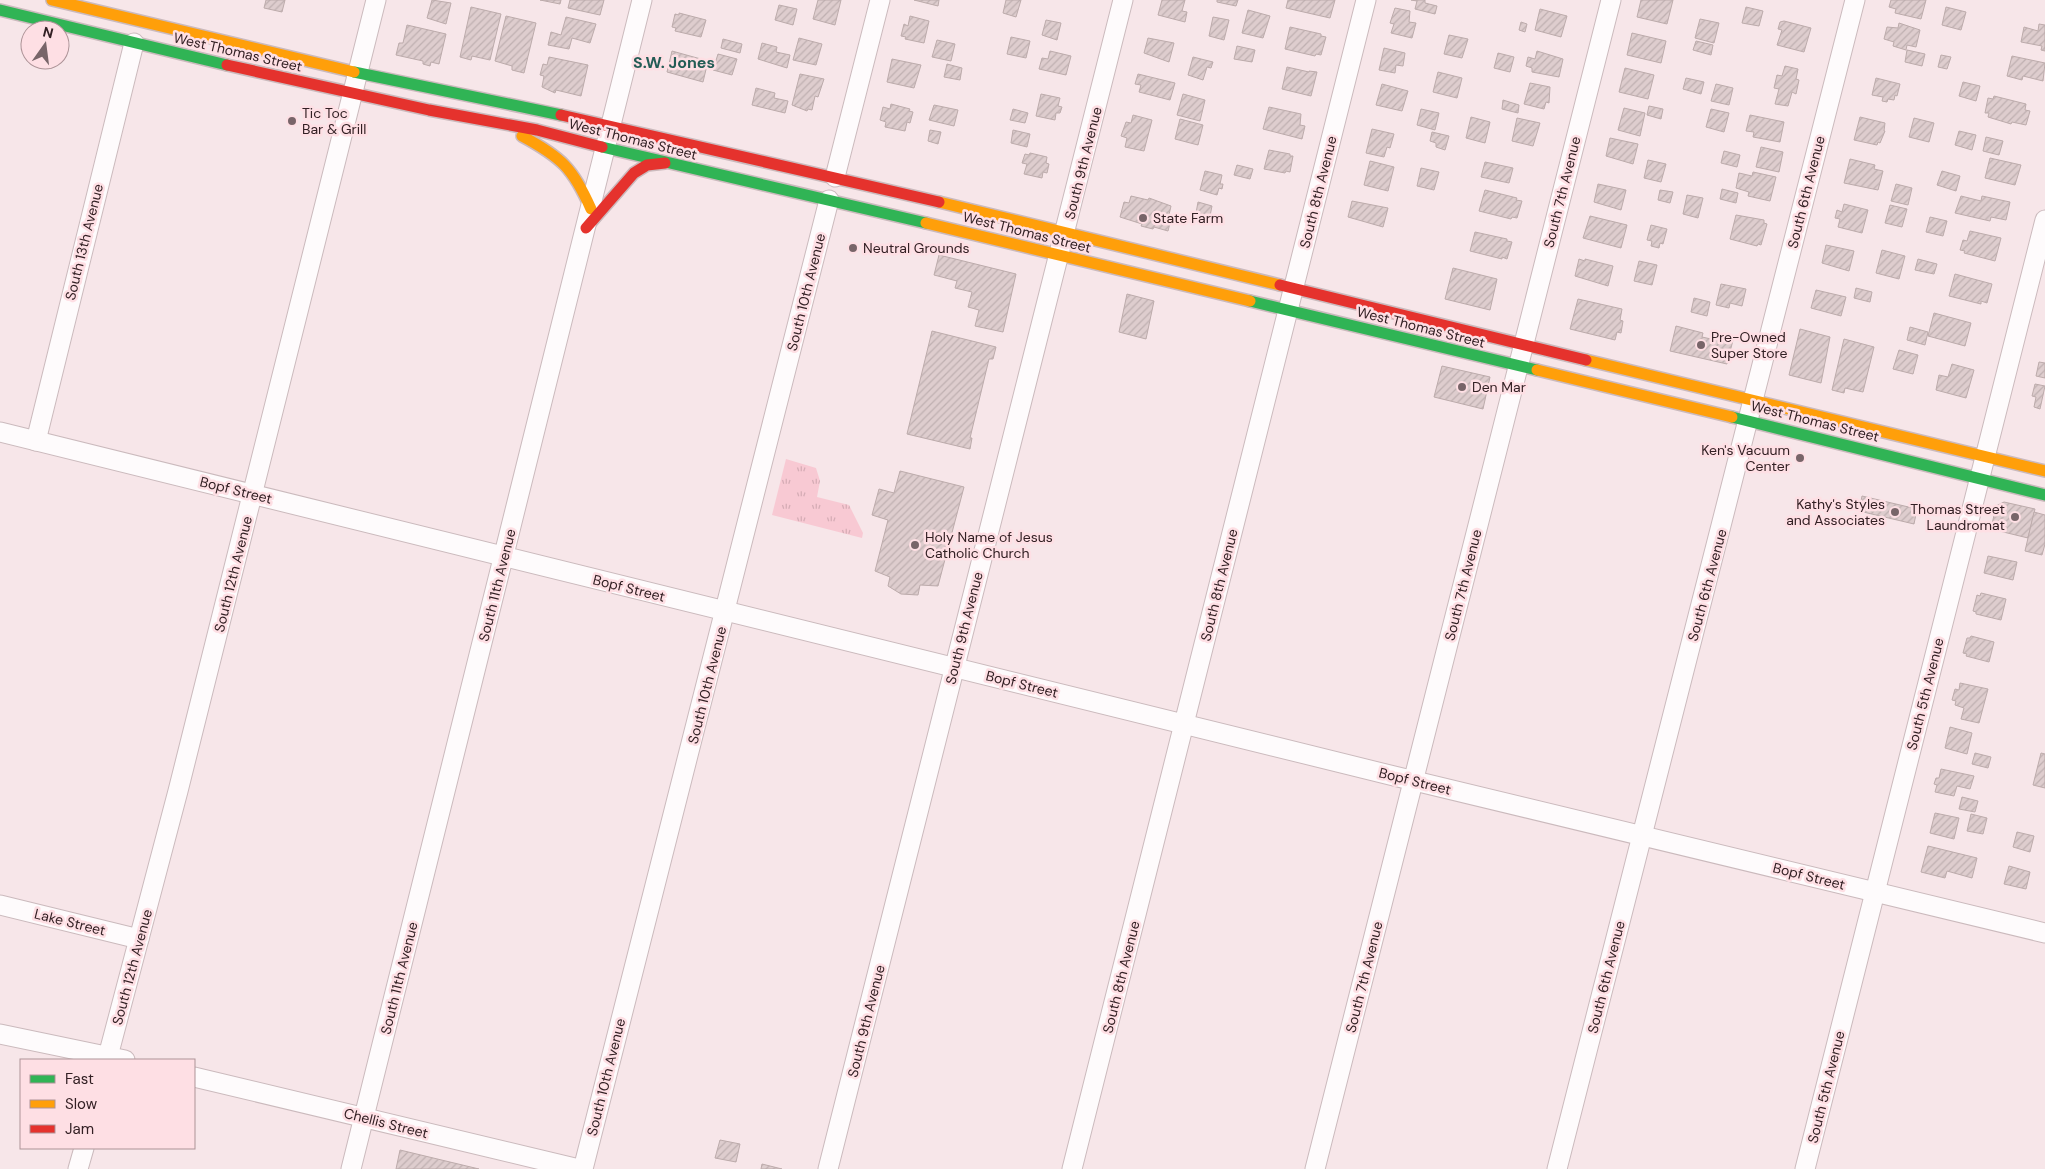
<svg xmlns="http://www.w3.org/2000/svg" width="2045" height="1169" font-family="'DM Sans',sans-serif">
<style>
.park{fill:url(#park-tufts)}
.building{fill:url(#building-hatch);stroke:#bcabab}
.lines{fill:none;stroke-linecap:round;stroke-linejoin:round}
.street-casing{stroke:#cbbabd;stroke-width:21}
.fast-casing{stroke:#cbbabd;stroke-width:14}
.slow-casing{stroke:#cbbabd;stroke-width:14}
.jam-casing{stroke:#cbbabd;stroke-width:14}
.street{stroke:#fefbfc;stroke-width:19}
.fast{stroke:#30b455;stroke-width:11}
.slow{stroke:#ff9f0a;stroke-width:11}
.jam{stroke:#e5322d;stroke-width:11}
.poi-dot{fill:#786569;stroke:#fedfe4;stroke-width:2}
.labels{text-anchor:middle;stroke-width:5;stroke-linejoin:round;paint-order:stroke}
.street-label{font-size:14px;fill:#332024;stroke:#fedfe4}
.poi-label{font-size:14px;fill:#332024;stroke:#fedfe4;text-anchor:start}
.quarter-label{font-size:16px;font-weight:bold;fill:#235c55;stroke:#fedfe4}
</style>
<defs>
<pattern id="park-tufts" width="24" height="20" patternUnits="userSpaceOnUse" patternTransform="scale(1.25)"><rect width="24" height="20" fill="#f8c9d3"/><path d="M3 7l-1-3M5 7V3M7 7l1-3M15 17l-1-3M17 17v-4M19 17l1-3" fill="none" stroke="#d5acb5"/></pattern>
<pattern id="building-hatch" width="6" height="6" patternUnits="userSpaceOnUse" patternTransform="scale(1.25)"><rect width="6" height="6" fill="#decdce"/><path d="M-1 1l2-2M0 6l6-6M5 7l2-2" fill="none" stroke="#bfb0b1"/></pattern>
</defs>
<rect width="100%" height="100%" fill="#f7e6e9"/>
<path class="park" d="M786,459l30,9 4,13 -3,16 32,8 14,28 -1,5 -90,-23z"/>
<g class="building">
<path d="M266,0h19l-3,12 -18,-4z"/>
<path d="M432,0l19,3 -5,21 -19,-6z"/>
<path d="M540,0h21l-1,4z"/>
<path d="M570,0h34l-4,15 -32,-7z"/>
<path d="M818,0h23l-6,25 -22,-6z"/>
<path d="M914,0h25l-1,6z"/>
<path d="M1006,0h15l-5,17 -13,-4z"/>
<path d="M1162,0h23l-3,11 5,1 -2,10 -27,-7z"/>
<path d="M1217,0h21l-2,6 -19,-4z"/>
<path d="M1288,0h47l-5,18 -44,-10z"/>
<path d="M1411,0h14v3l12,3 -2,8 -20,-5 2,-8z"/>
<path d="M1641,0h32l-6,24 -30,-7z"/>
<path d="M1891,0h35l-5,19 -26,-6 1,-4 -7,-2z"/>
<path d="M779,5l18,4 -4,16 -18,-5z"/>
<path d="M471,7l30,7 -11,46 -18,-4 -1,4 -11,-3z"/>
<path d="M1746,7l17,4 -4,15 -17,-3z"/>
<path d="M1946,7l20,5 -5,18 -19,-5z"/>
<path d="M1395,8l15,3 -1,11 7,1 -4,15 -21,-5 3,-9 -4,-1z"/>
<path d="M1540,9l27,7 -6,21 -26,-7z"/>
<path d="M1248,10l22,6 -7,22 -21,-5z"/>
<path d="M679,13l27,7 -5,17 -26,-6 1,-3 -4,-1 3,-13 4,1z"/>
<path d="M506,16l30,7 -12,50 -12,-3v-4l-17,-5z"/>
<path d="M910,16l19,5 -5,22 -19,-4 1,-2 -5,-1 3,-12 4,2z"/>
<path d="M566,17l30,7 -6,19 -18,-5 -3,11 -21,-4 3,-13 10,3z"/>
<path d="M1213,17l16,3 -5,20 -15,-4z"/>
<path d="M1700,19l19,4 -5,20 -19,-5z"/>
<path d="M1046,20l15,3 -4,17 -15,-5z"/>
<path d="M1784,21l27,7 -7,24 -27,-7 5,-15 -4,-1 2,-7z"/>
<path d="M1521,22l6,2 -2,8 -6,-2z"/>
<path d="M1899,23l21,7 -4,17 -9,-2 -1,5 -13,-4 1,-4 -10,-3 3,-12 11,1z"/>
<path d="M2039,24l6,1v26l-4,-1 1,-4 -21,-4 3,-15 14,4z"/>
<path d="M407,25l39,9 -7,30 -8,-2 -1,4 -7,-2v-3l-27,-6 3,-12h4z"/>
<path d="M1290,27l31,7v2l5,1 -5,18 -5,-1 -1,2 -30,-7z"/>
<path d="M1632,33l34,8 -5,22 -34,-8z"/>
<path d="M1449,35l19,4 -6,19 -18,-4z"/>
<path d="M1011,37l19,4 -4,17 -19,-4z"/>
<path d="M799,38l23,6 -6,21 -23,-5z"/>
<path d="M1148,38l26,5 -5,19 -25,-9z"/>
<path d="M723,39l19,5 -2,9 -19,-5z"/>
<path d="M937,40l18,4 -4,17 -19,-4z"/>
<path d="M1696,41l17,4 -2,10 -18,-5z"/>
<path d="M762,43l15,4 -1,5 14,3 -3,13 -29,-9z"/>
<path d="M1237,46l18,4 -3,12 -18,-3z"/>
<path d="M1384,48l21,5 -2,13 -7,-1 -1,8 -16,-3z"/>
<path d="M1907,50l18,4 -3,12 -17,-4z"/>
<path d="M672,51l36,10 -5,21 -36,-10z"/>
<path d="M1050,51l21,5 -5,19 -27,-6 3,-11 6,1z"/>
<path d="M1537,51l26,8 -4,18 -27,-5v-4l-6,-2 2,-9 7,2z"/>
<path d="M1498,53l16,4 -4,15 -16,-4z"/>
<path d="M718,54l19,5 -5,16 -19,-5z"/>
<path d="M1941,55l10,2 -4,12 -9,-2z"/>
<path d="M2012,56l33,7 -2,18 -20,-5 -1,4 -15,-4z"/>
<path d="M549,57l39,8 -7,31 -25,-6 -1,3 -13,-6 2,-11 -4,-1 3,-11 4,1z"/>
<path d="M1193,57l20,5 -2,6 -4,-1 -4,13 -15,-5z"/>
<path d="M892,59l29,6 -7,23 -27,-6z"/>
<path d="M947,64l15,4 -2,12 -16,-3z"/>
<path d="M1785,66l13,3 -2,10 3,1 -3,14 -4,-2 -4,14 -13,-2 4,-15 -5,-1 3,-13 5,1z"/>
<path d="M1287,67l22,5v-1l8,1 -6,24 -29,-7z"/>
<path d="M1625,68l29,7 -6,24 -29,-7z"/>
<path d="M1438,72l24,6 -5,20 -24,-6z"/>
<path d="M800,74l24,5 -6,18 -3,-1 -3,14 -4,-1 -1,2 -15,-6z"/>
<path d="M1138,74l37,9 -5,17 -31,-8 2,-7 -6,-1z"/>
<path d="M1686,78l18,4 -3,12 -18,-5z"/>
<path d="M1876,78l24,6 -3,12 -2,-1 -1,5 -6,-1 -1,3 -5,-1 1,-4 -11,-2z"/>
<path d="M1963,82l17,4 -4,15 -17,-5z"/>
<path d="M1530,83l20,4 -1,16 -3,-1 -2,7 -20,-5z"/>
<path d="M1382,84l26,7 -6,20 -26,-6z"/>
<path d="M1716,84l17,4 -4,17 -18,-4z"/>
<path d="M756,88l19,5 -1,5 14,3 -3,12 -33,-8z"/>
<path d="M1041,94l19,4 -2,8 4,1 -2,6h-4l-1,7 -19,-4z"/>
<path d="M1183,94l22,6 -5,21 -23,-6z"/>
<path d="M1994,96l32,8 -1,6 5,1 -4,14 -14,-3 -1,2 -23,-7 1,-4h-4l3,-15 5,1z"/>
<path d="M1503,100l16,5 -1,8 -16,-4z"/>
<path d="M891,104l19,5 -1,2 4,1 -3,11 -3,-1 -2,9 -20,-4 1,-5 -6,-2 3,-13 7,2z"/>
<path d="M934,105l24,5 -4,16 -25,-6z"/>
<path d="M1649,106l14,3 -2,10 -14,-4z"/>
<path d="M1269,107l32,7 -1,11 5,1 -3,13 -39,-10z"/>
<path d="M1624,108l21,5 -5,23 -22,-6z"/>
<path d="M1013,109l15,4 -3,10 -15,-3z"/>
<path d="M1421,109l18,4 -4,17 -18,-5z"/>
<path d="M1711,109l18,4 -5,19 -18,-5z"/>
<path d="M1133,115l19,5 -8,31 -19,-4 2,-9 -6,-2 5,-14 5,1z"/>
<path d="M1750,115l34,7 -4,20 -27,-5 1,-5 -8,-1z"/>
<path d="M1471,117l19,5 -5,21 -19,-5z"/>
<path d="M1860,117l25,6 -1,8h1l-5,12 -2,-1 -1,3 -23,-5z"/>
<path d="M1517,118l23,5 -7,23 -21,-5z"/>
<path d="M1914,118l20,5 -5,19 -20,-5z"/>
<path d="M1180,119l23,6 -5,20 -23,-6z"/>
<path d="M1372,129l22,5 -4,14 -3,-1 -3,10 -18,-4z"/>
<path d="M930,130l11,2 -3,12 -10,-3z"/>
<path d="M1013,130l17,4 -3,13 -16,-4z"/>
<path d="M1959,131l17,4 -4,15 -17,-5z"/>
<path d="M1432,132l17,4 -4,14 -9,-3v-4l-6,-2z"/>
<path d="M1986,137l17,4 -4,14 -16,-4z"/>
<path d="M1610,138l28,6 -5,20 -27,-8z"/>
<path d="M1761,147l22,5 -4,20 -23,-5z"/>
<path d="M1269,150l21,4v2h3l-3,16 -4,-1 -1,2 -21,-4z"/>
<path d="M1724,151l16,4 -3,12 -16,-4z"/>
<path d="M1030,153l17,4 -1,6 3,1 -2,9 -4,-1 -1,6 -18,-4 3,-10 -5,-1 3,-9 4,1z"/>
<path d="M1990,158l31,7 -6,20 -30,-7z"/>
<path d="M1850,159l25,6 -1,4 9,2 -5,19 -34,-7z"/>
<path d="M1648,160l18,4 -5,18 -17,-4z"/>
<path d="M1370,161l24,6 -6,24 -24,-6z"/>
<path d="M1485,162l28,6 -4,15 -28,-6z"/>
<path d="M1237,165l16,4 -3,10 -16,-4z"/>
<path d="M1421,168l18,4 -5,18 -17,-4z"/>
<path d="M1205,171l17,4 -2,9h3l-1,5 -3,-1 -2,7 -17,-5z"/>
<path d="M1942,171l18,5 -4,15 -19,-6z"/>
<path d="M1753,172l23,5 -6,24 -22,-5 1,-4 -13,-4 3,-15 13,3z"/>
<path d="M1598,184l28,6 -5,20 -27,-8z"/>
<path d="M1896,184l16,4 -4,17 -17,-4z"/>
<path d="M1722,189l16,4 -2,10 -16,-4z"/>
<path d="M1485,190l32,8 -1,2 6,1 -5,17 -5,-1 -1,2 -32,-8z"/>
<path d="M1660,190l13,2 -3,11 -12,-3z"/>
<path d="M1687,195l16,3 -5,20 -15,-4z"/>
<path d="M1131,196l17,4 1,-2 22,8 -3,13h3l-3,12 -14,-4 -1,2 -12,-3 1,-2 -22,-7 4,-15 5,1z"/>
<path d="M1961,196l20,5 1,-5 28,6 -4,18 -15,-3 -1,4 -35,-8z"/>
<path d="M1352,201l36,7 -5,19 -35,-10z"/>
<path d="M1198,202l14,4 -2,10 -14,-3z"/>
<path d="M1844,204l24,6 -6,23 -24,-6 2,-8 -5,-1 2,-8 5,2z"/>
<path d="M1890,205l17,4 -5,18 -17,-4z"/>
<path d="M1736,215l28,5v3l3,1 -6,21 -3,-1 -1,2 -27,-7z"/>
<path d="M1590,216l37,9 -6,23 -38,-10z"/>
<path d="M1930,217l17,4 -4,15 -17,-4z"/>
<path d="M1651,225l16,4 -4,15 -3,-1 -1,5 -8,-2 1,-5 -5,-1z"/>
<path d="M1970,231l31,7 -6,23 -31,-8 1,-2 -5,-1 3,-10 4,1z"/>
<path d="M1475,232l32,7v2l5,1 -5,17 -5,-2v2l-32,-8z"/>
<path d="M1826,245l28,6 -5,20 -27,-8z"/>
<path d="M1882,250l23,6 -6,23 -23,-6z"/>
<path d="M939,255l77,19 -13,58 -28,-6 4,-16 -11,-3 4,-15 -17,-4 2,-7 -23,-6z"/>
<path d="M1579,259l6,2v-2l28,7 -5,20 -33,-10z"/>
<path d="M1918,259l19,5 -3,10 -19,-4z"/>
<path d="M1639,261l18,4 -5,20 -18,-4z"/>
<path d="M1453,268l44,11 -7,31 -45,-11z"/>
<path d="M1955,274l37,10 -5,19 -6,-2v3l-32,-8z"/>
<path d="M1721,284l25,5 -4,17 -12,-3 -1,5 -13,-3z"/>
<path d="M1856,288l16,4 -2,10 -16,-4z"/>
<path d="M1816,290l30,7 -5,19 -30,-8z"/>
<path d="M1127,294l27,7 -8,38 -27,-7z"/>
<path d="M1694,298l16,4 -3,14 -16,-4z"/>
<path d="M1578,299l44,10 -2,11 3,1 -2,12 -4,-1 -2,8 -45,-11z"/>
<path d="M1934,313l37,10 -6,23 -37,-10z"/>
<path d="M1676,326l27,7 -1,4 9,2 1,-4 21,5 -6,24 -57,-13z"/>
<path d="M1910,327l18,5 -3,13 -18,-5z"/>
<path d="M1800,329l30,8 -9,46 -32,-8z"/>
<path d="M932,331l64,16 -3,12h-4l-19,79h2l-2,11 -63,-15z"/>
<path d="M1844,339l30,8 -11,45 -18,-4 -1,5 -12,-3z"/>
<path d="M1899,350l19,5 -5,19 -20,-5z"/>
<path d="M2039,362l6,1v15l-9,-2z"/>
<path d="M1952,364l22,6 -8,28 -30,-8 3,-15 9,2z"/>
<path d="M1442,366l48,11 -7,32 -49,-12z"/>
<path d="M2035,384l10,2 -5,23 -6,-2 2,-10 -4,-1z"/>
<path d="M900,471l64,16 -26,99 -18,-1 -2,10 -17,-1 -13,-8 2,-9 -15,-6 13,-51 -16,-5 7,-26 15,4z"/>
<path d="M1862,496l55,13 -3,15 -55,-13z"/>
<path d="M2004,502l31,7 -7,29 -37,-9 5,-23z"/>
<path d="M2034,512l11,3v29l-3,11 -17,-4z"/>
<path d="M1988,556l29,6 -4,18 -29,-7z"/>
<path d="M1981,593l25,6 -5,21 -25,-6v-2l-3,-1 4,-16 3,1z"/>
<path d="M1971,636l23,6 -5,20 -23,-6 1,-2 -4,-1 4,-15h3z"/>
<path d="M1960,683l28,6 -9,34 -18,-4 3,-11 -9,-3 1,-4 -4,-1 3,-11 4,1z"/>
<path d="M1950,727l22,6 -5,21 -22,-6z"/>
<path d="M1975,753l16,4 -3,11 -16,-4z"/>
<path d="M2041,753l4,1v34l-12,-3z"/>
<path d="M1941,769l33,7 -4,13 -13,-3 -3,10 -19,-4 2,-7 -3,-1 2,-6h3z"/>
<path d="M1962,797l16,4 -3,11 -16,-3z"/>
<path d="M1935,813l24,5 -5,21 -24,-6z"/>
<path d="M1971,814l16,4 -4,16 -16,-3z"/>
<path d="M2017,832l17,4 -4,16 -17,-5z"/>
<path d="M1928,846l49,12 -5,20 -25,-7 -2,7 -24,-6z"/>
<path d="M2009,866l21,6 -4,17 -22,-5z"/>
<path d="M720,1140l20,4 -4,18 -21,-4z"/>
<path d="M400,1150l79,19h-83z"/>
<path d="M762,1164l20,5h-21z"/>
</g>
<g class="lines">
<g class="street-casing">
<g id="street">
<path d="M835,177l45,-177"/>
<path d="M0,432l1394,344 651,157"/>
<path d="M36,441l98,-398"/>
<path d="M0,905l139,34"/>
<path d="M0,1034l125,26"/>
<path d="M107,1060l71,-269 198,-791"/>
<path d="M194,1077l385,92"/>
<path d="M78,1169l6,-21"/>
<path d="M351,1169l291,-1169"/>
<path d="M583,1169l246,-969"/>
<path d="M828,1169l295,-1169"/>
<path d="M1072,1169l294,-1169"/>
<path d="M1315,1169l296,-1169"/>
<path d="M1557,1169l298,-1169"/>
<path d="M1805,1169l240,-949"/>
</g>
</g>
<g class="fast-casing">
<g id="fast">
<path d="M0,10l227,55"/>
<path d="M354,72l207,43"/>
<path d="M602,147l324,76"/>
<path d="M1250,301l287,69"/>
<path d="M1732,417l313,78"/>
</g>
</g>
<g class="slow-casing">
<g id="slow">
<path d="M52,0l302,72"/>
<path d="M522,136c39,21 51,32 69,73"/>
<path d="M939,202l341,83"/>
<path d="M926,223l324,78"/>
<path d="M1586,360l459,111"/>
<path d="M1537,370l195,47"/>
</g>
</g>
<g class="jam-casing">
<g id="jam">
<path d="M227,65l202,45 108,20 65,17"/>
<path d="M561,115l378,87"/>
<path d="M586,228l48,-55 13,-8 18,-2"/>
<path d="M1280,285l306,75"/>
</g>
</g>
<use href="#street" class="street"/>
<use href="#fast" class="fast"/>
<use href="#slow" class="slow"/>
<use href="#jam" class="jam"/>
</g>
<g class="poi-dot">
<circle cx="292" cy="121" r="5"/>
<circle cx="1143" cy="218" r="5"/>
<circle cx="853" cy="248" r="5"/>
<circle cx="1701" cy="345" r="5"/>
<circle cx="1462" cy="387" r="5"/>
<circle cx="1800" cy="458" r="5"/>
<circle cx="1895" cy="512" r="5"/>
<circle cx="2015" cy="517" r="5"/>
<circle cx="915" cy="545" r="5"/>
</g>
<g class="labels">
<g class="street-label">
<text transform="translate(238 52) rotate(13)" y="5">West Thomas Street</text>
<text transform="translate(633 139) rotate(14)" y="5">West Thomas Street</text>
<text transform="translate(1083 163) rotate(-76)" y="5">South 9th Avenue</text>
<text transform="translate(1318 192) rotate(-76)" y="5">South 8th Avenue</text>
<text transform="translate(1562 192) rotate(-76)" y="5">South 7th Avenue</text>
<text transform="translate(1806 192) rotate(-76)" y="5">South 6th Avenue</text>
<text transform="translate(1027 232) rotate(14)" y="5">West Thomas Street</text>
<text transform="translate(84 242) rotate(-76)" y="5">South 13th Avenue</text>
<text transform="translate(806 292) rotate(-76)" y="5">South 10th Avenue</text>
<text transform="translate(1421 327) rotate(14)" y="5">West Thomas Street</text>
<text transform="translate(1815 421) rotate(14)" y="5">West Thomas Street</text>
<text transform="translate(236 490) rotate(14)" y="5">Bopf Street</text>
<text transform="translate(233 574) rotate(-76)" y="5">South 12th Avenue</text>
<text transform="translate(497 585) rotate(-76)" y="5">South 11th Avenue</text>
<text transform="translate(1219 585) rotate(-76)" y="5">South 8th Avenue</text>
<text transform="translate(1463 585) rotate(-76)" y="5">South 7th Avenue</text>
<text transform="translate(1707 585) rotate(-75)" y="5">South 6th Avenue</text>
<text transform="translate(629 588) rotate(14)" y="5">Bopf Street</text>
<text transform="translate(964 628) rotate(-76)" y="5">South 9th Avenue</text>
<text transform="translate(1022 684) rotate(14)" y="5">Bopf Street</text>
<text transform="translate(707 685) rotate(-76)" y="5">South 10th Avenue</text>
<text transform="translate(1925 694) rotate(-76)" y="5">South 5th Avenue</text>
<text transform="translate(1415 781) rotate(14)" y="5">Bopf Street</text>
<text transform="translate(1809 876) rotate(14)" y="5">Bopf Street</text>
<text transform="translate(70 922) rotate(14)" y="5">Lake Street</text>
<text transform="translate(132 967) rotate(-75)" y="5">South 12th Avenue</text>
<text transform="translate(1121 977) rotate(-76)" y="5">South 8th Avenue</text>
<text transform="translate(1364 977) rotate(-76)" y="5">South 7th Avenue</text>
<text transform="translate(1606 977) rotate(-76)" y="5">South 6th Avenue</text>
<text transform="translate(399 978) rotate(-76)" y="5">South 11th Avenue</text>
<text transform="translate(866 1021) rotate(-76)" y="5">South 9th Avenue</text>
<text transform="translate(606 1077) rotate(-76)" y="5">South 10th Avenue</text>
<text transform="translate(1826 1087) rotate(-76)" y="5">South 5th Avenue</text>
<text transform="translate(386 1123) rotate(14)" y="5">Chellis Street</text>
</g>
<g class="poi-label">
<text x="302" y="118">Tic Toc<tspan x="302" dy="16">Bar &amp; Grill</tspan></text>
<text x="1153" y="223">State Farm</text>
<text x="863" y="253">Neutral Grounds</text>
<text x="1711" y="342">Pre-Owned<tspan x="1711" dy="16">Super Store</tspan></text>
<text x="1472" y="392">Den Mar</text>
<text x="1790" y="455" text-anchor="end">Ken's Vacuum<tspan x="1790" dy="16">Center</tspan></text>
<text x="1885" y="509" text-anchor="end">Kathy's Styles<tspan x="1885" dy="16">and Associates</tspan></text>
<text x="2005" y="514" text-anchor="end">Thomas Street<tspan x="2005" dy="16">Laundromat</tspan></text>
<text x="925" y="542">Holy Name of Jesus<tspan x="925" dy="16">Catholic Church</tspan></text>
</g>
<g class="quarter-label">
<text x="674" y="68">S.W. Jones</text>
</g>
</g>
<rect x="20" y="1059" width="175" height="90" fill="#fedfe4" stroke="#ad9397"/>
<rect x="30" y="1075" width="25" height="8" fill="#30b455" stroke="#ad9397"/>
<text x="65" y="1084" font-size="15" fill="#332024">Fast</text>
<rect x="30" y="1100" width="25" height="8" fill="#ff9f0a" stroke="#ad9397"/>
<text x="65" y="1109" font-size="15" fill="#332024">Slow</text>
<rect x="30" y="1125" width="25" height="8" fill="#e5322d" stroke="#ad9397"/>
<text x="65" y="1134" font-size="15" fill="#332024">Jam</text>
<g transform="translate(45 45) rotate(14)"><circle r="24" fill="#fedfe4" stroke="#ad9397"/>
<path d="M0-4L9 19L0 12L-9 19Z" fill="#786569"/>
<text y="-8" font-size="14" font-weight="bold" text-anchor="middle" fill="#332024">N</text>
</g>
</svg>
